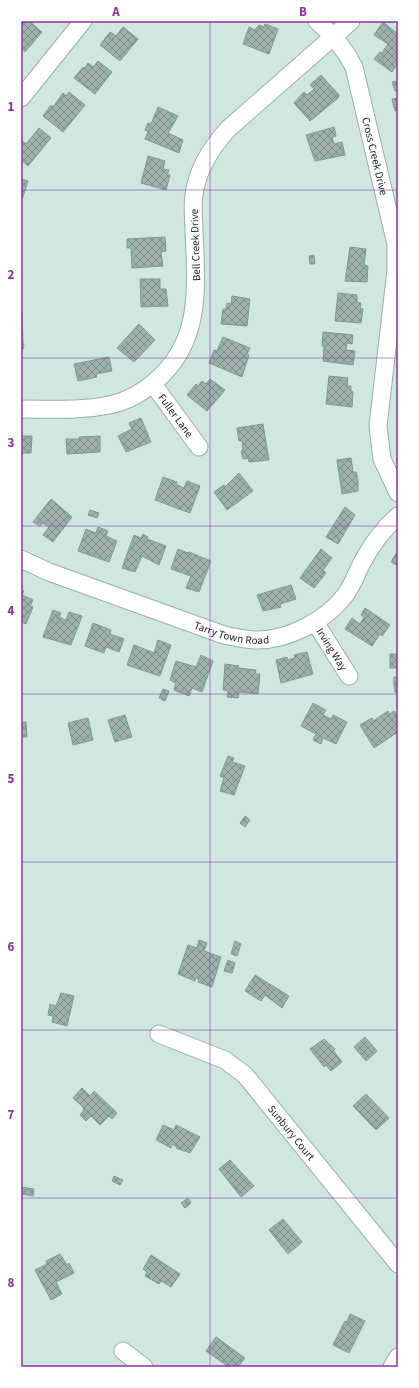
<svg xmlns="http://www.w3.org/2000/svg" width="419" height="1388" font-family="'Source Sans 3',sans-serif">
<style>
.building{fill:url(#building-cross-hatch);stroke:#839893}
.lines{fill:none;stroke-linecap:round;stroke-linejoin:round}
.minor-casing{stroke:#9aaea9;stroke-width:19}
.minor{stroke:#fff;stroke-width:17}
.grid{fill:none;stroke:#8c339e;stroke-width:1;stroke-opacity:0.55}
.labels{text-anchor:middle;stroke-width:3;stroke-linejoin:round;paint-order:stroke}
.street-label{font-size:11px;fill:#151d1b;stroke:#fff}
.neatline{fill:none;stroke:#8c339e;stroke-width:1.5}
.grid-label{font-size:13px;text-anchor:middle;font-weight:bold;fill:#8c339e}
</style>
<defs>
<pattern id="building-cross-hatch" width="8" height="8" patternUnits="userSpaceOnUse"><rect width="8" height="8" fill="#9cb1ac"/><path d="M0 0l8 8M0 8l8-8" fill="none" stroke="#7e8f8b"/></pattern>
</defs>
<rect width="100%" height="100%" fill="#d0e6e1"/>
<g class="building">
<path d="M21,21h8l13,11 -17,20 -4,-3z"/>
<path d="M383,22l15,12v29l-6,9 -18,-13 6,-7 2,1 6,-9 -14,-9z"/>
<path d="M265,24l13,5 -9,25 -26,-10 6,-17 6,3 4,-5 5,2z"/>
<path d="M123,27l15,12 -18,22 -20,-16 10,-13 6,4z"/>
<path d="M98,61l14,11 -17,22 -21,-16 9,-11 2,1 3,-5 5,4z"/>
<path d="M321,75l18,20 -1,3 -28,23 -16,-18 10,-11 3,3 7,-6 -4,-4z"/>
<path d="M398,81v10h-3l-3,-9z"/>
<path d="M69,92l16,13 -22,27 -20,-16 8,-11 2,2 10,-14 3,3z"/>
<path d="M398,98v12l-3,1 -3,-12z"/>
<path d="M158,107l20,9 -10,17 15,7 -4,13 -34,-14 3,-7 -3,-2 3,-7 3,1z"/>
<path d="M334,127l2,9 -4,1 2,7 8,-2 3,13 -30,6 -9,-26z"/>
<path d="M39,128l12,10 -23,28 -7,-6v-16l2,-3 3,3z"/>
<path d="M148,156l17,5 -2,8 6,1 -2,5h3l-4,15 -25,-7z"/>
<path d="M21,179l7,2 -7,22z"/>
<path d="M165,237l1,14 -5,1 2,14 -31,2 -1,-20h-4v-9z"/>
<path d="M350,247l16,2 -2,16 4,1 -1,16 -22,-1z"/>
<path d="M314,255l1,9h-5l-1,-8z"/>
<path d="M140,279h20v10h6l2,17 -27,1z"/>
<path d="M338,293l19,2v7l4,1 -1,5 3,1 -2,14 -26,-2z"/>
<path d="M232,296l18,3 -3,27 -26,-2 2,-15h3l1,-6 4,1z"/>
<path d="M21,311h1l1,32 1,3 -1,3h-2z"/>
<path d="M139,324l16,16 -21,22 -17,-14z"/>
<path d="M323,332l30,3 -1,9 -5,-1 -1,7 9,1 -2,14 -30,-4 1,-15h-2z"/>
<path d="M223,337l27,11 -3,6 2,1 -7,22 -33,-14 5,-13 3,1z"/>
<path d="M109,357l3,14 -16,3 1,3 -19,4 -4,-17z"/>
<path d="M329,376l19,2 -1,8h4v5l2,1 -1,15 -26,-3z"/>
<path d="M210,379l15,11 -18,21 -20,-16 9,-11 2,2 4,-5 4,3z"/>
<path d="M141,418l10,24 -25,10 -8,-16 14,-7 -3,-6z"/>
<path d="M263,424l6,36 -20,2 -1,-4 -5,1 -2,-8 2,-1 -1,-9h-3l-2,-13z"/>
<path d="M21,436h11l-1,17h-10z"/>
<path d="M100,436v16l-33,2 -1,-15h13v-2z"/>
<path d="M351,458l2,14h3l2,7v12l-16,3 -5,-34z"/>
<path d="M239,473l14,18 -26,19 -13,-18 10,-7 1,2z"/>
<path d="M163,477l14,5 -1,2 8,4 3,-7 13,5 -10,27 -35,-13z"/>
<path d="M51,499l21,18 -19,25 -10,-7 6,-8 -6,-4 -3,3 -7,-4z"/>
<path d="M345,507l10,8 -17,29 -12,-7z"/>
<path d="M90,510l9,3 -2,5 -9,-3z"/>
<path d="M98,527l10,4 -2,5 11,5 -8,21 -31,-11 8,-22 10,4z"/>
<path d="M143,534l5,3 -1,2 19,7 -7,19 -17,-9 -7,16 -13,-4 12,-33 7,3z"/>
<path d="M178,549l10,4 1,-1 22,9 -12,31 -13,-4 5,-12 -20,-7z"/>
<path d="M321,549l11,9 -9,12 3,3 -12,15 -14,-10z"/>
<path d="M398,550v16l-7,-4z"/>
<path d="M291,585l5,14 -16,5 1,3 -18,4 -6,-16z"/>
<path d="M21,590l3,1 -2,4 11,5 -3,6 3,1 -7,17 -5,-2z"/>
<path d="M365,608l25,17 -8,11 -2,-2 -8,12 -27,-17 7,-11 8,6 4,-7 -3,-2z"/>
<path d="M53,610l8,3 -2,4 7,3 3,-8 13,4 -11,29 -28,-8z"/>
<path d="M93,623l18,7 -1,4 14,5 -5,13 -13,-5 -2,6 -19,-7z"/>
<path d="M158,640l13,5 -11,31 -33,-11 7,-20 20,8z"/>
<path d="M307,652l6,22 -32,9 -5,-23 11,-3 1,3 7,-2 -1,-3z"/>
<path d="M390,654h8v38h-3l-1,-8v-7h3v-9h-7z"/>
<path d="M201,655l12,6 -11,31 -10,-4 -3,8 -15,-6 2,-7 -6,-3 6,-19 20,6z"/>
<path d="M225,664l14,2 -1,2 18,2 -1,4h5l-2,20 -19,-2 -1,6 -11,-1 1,-6 -5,-1z"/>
<path d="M163,689l6,2 -4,10 -6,-3z"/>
<path d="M313,703l13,7 -3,5 8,4 2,-4 14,7 -11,22 -13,-6 -2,6 -8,-4 3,-6 -15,-8z"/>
<path d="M388,711l2,3 4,-3 4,7v14l-24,16 -14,-23 12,-7 1,3z"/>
<path d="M125,715l7,22 -17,5 -7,-22z"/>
<path d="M88,718l5,22 -20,5 -5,-22z"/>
<path d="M21,722h5l1,15h-6z"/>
<path d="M228,756l6,2 -2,4 13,4 -11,29 -14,-4 4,-13 -4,-2z"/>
<path d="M245,816l5,4 -5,7 -5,-4z"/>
<path d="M199,940l8,3 -3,8 17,6 -9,30 -14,-5 1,-3 -3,-1 -1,3 -17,-7 10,-29 9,3z"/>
<path d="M235,941l6,3 -4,12 -6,-2z"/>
<path d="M228,960l7,3 -3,10 -8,-2z"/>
<path d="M255,975l34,21 -7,12 -17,-13 -4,6 -16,-10z"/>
<path d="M61,993l13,3 -7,30 -15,-4 1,-6 -5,-1 2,-11 6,2z"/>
<path d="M365,1037l12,14 -11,10 -12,-14z"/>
<path d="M324,1039l11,10 -2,1 9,12 -11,9 -5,-6 -2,2 -14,-18z"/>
<path d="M82,1088l8,8 4,-5 23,22 -5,6 -3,-3 -9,9 -9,-9 -5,5 -6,-6 4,-5 -1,-3 -10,-9z"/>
<path d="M366,1094l23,24 -13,12 -23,-24z"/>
<path d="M163,1125l11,5 2,-5 24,12 -10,16 -14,-5 1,-1 -5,-3 -1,4 -15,-8z"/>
<path d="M230,1160l24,26 -13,11 -22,-28z"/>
<path d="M114,1176l9,4 -3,5 -8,-4z"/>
<path d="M21,1187l13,2 -1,7 -12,-2z"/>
<path d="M188,1198l3,5 -6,5 -4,-5z"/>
<path d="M283,1219l19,23 -14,12 -19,-24z"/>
<path d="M60,1254l7,11 2,-2 5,10 -18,9 6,12 -11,6 -16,-30 12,-6 -1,-3z"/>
<path d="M151,1255l29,19 -9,13 -10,-6 -2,3 -14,-8 2,-4 -4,-3z"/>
<path d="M350,1314l15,7 -16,32 -16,-8 12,-24 2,1z"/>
<path d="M216,1337l29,21 -7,9h-9l-23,-16z"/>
</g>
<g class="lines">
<g class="minor-casing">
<g id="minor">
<path id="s1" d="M317,21c15,13 28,28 37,46l42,177v26l-18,156 4,33 16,34"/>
<path d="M21,98l62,-77"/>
<path id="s2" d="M153,384l46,63"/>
<path d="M21,409c29,0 59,2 88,-4 21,-4 39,-16 54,-31 39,-39 33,-92 31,-143 0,-12 -2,-24 0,-36 3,-26 17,-47 34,-66l123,-108"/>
<path id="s3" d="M21,559l28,13 175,63c11,2 21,5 33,5 32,0 70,-20 89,-46 7,-10 11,-22 17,-33 9,-17 20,-32 35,-45"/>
<path id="s4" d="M315,622l34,54"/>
<path id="s5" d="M159,1034l66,26 20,15 153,189"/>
<path d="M123,1351l21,16"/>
<path d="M392,1367l6,-10"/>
</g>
</g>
<use href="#minor" class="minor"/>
</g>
<path class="grid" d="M210,21v1346M21,190h377M21,358h377M21,526h377M21,694h377M21,862h377M21,1030h377M21,1198h377"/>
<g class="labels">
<g class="street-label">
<text dy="4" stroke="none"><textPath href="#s1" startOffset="151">Cross Creek Drive</textPath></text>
<text transform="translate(195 245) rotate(-92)" y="4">Bell Creek Drive</text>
<text dy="4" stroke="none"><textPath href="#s2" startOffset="39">Fuller Lane</textPath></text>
<text dy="4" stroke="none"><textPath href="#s3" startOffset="224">Tarry Town Road</textPath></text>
<text dy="4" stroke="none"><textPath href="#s4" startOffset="32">Irving Way</textPath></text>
<text dy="4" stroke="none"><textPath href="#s5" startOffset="170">Sunbury Court</textPath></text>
</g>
</g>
<rect width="419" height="1388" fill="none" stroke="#ffffff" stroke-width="44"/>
<rect x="22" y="22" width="375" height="1344" class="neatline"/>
<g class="grid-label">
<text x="116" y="16">A</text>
<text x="303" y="16">B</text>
<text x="11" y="111">1</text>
<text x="11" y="279">2</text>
<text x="11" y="447">3</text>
<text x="11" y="615">4</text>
<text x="11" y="783">5</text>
<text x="11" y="951">6</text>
<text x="11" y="1119">7</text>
<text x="11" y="1287">8</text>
</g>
</svg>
